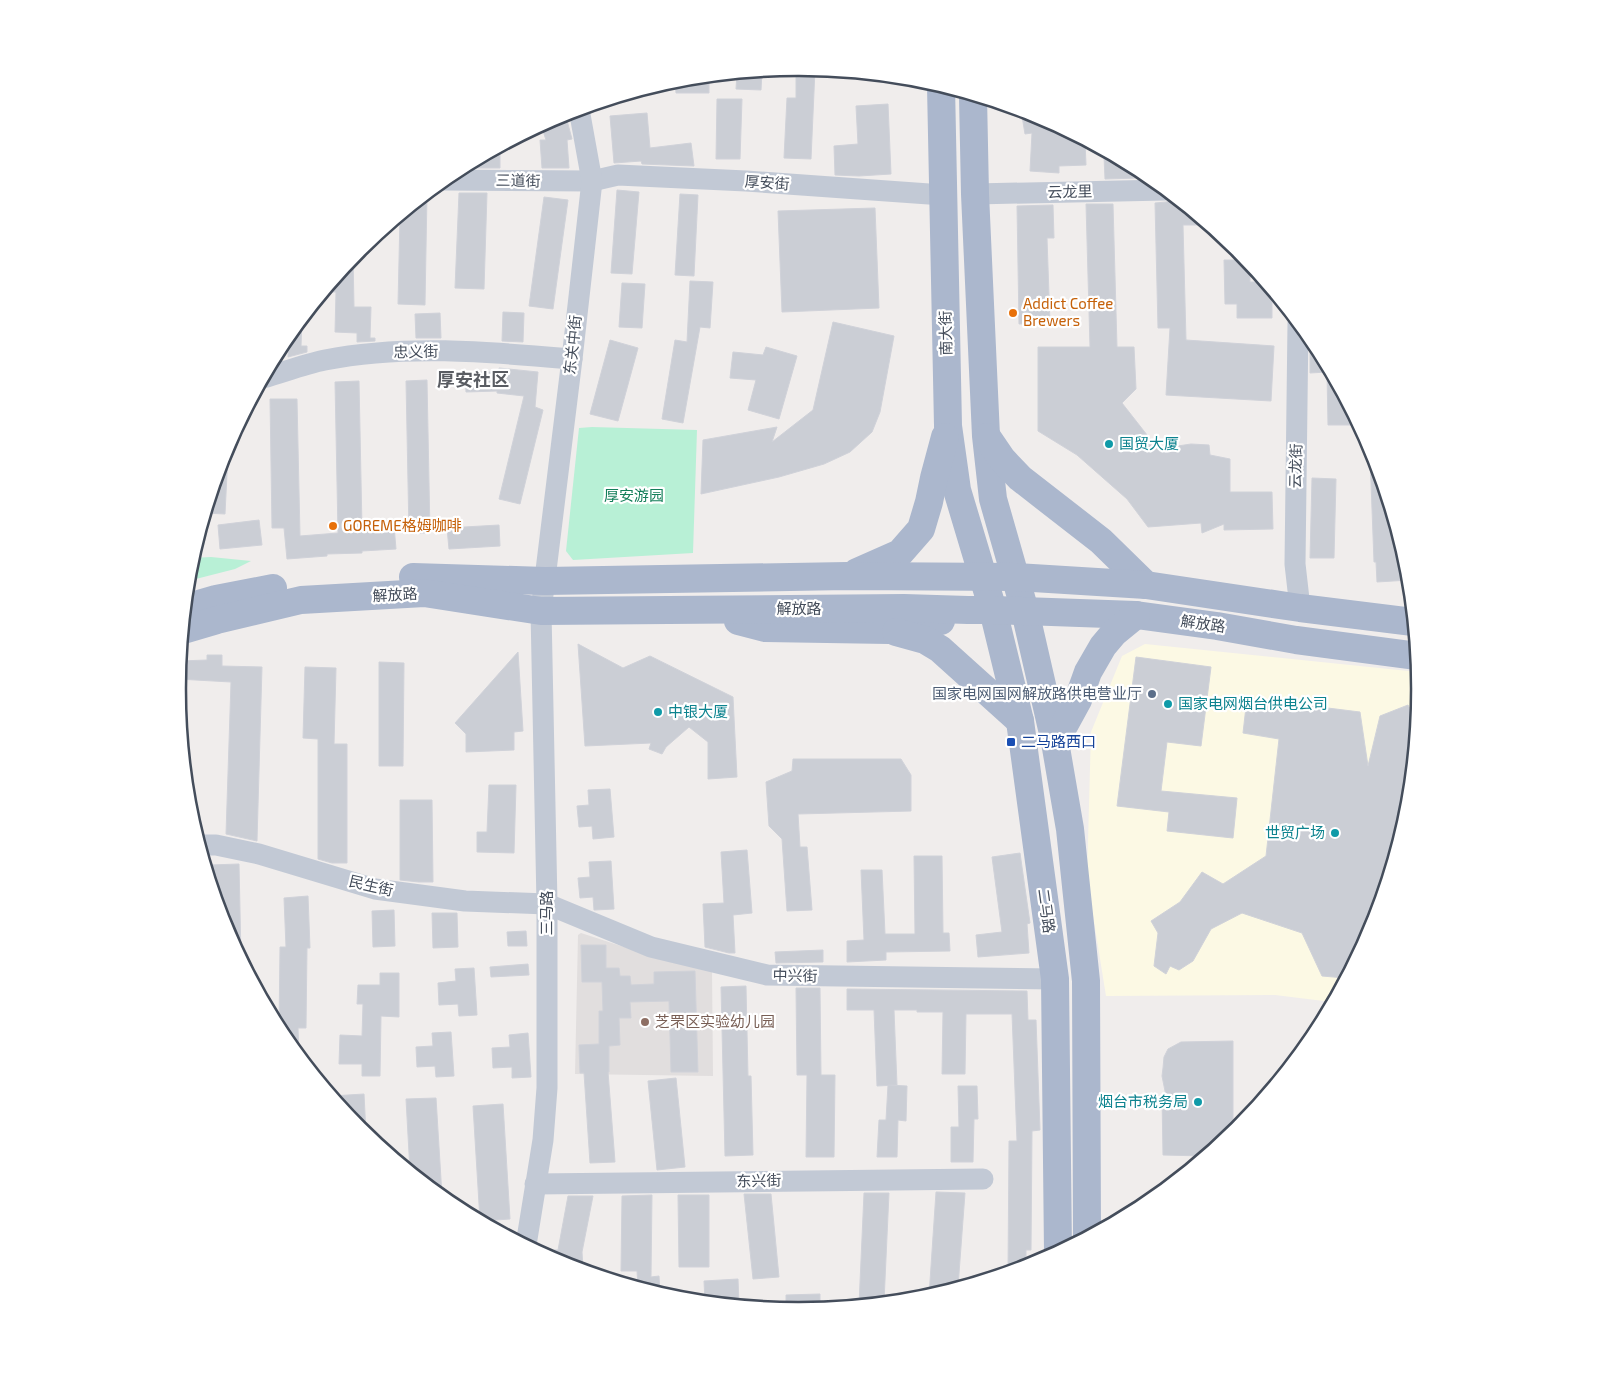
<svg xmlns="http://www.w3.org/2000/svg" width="1597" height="1378" font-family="'Exo 2','Noto Sans SC',sans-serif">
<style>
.commercial{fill:#fcf9e4}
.education{fill:#e1dede}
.green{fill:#b8f0d6}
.building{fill:#cbced5;stroke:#d0d2d9}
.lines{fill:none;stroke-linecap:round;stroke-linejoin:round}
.minor{stroke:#c2c9d5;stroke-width:21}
.major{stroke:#abb7cd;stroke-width:28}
.food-dot{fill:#e8710a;stroke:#fff;stroke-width:2}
.culture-dot{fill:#0f9aa8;stroke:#fff;stroke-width:2}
.service-dot{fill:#5c6f8a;stroke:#fff;stroke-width:2}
.transit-dot{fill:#1a4fb4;stroke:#fff;stroke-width:2}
.education-dot{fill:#8d6e63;stroke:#fff;stroke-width:2}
.labels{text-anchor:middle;stroke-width:4.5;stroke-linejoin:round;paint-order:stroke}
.street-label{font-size:15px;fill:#444d5b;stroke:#fff}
.food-label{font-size:15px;fill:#c56008;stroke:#fff;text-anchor:start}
.culture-label{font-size:15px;fill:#0d838f;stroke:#fff;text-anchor:start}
.park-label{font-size:15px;fill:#137e59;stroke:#fff}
.service-label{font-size:15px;fill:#4e5e75;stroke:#fff;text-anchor:end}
.transit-label{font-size:15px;fill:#164399;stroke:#fff;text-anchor:start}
.education-label{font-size:15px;fill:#785e54;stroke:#fff;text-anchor:start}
.quarter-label{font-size:18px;font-weight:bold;fill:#595c62;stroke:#fff}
.rim{fill:none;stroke:#444d5b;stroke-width:2.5}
</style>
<rect width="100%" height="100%" fill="#f0edec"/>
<path class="commercial" d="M1145,644l273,28 2,17 -12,122 -35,116 -41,75 -57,-7 -169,1 -19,-118 4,-146 31,-76z"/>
<path class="education" d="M581,933l74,24 57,12 1,107 -138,-2 3,-139z"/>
<g class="green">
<path d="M592,427l105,3 -4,123 -120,7 -7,-9 13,-123z"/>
<path d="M211,557l40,4 -16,8 -47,12 4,-23z"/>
</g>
<g class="building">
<path d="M796,68l19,1 -4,90 -27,-1 3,-60h9z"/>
<path d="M762,71l-1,19 -25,-1 1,-15z"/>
<path d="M709,76v17h-33l-1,-13z"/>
<path d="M717,99h25l-2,60h-24z"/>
<path d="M888,104l3,70 -32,2 -24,-1 -1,-29 24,-2 -2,-38z"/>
<path d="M1021,110l16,5 48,26 1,24 -27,1v7l-29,-2 2,-38 -7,1z"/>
<path d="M565,113l7,26 -5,1 2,28h-27l-2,-28h6l-5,-15z"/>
<path d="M647,113l3,35 41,-5 3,23 -52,-2 -1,-3 -27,2 -4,-47z"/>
<path d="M493,151h7v17h-38z"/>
<path d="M1112,155l25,14 1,9 -33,1 -1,-23z"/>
<path d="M617,190l22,2 -7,82 -21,-1z"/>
<path d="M459,193h28l-3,96 -29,-1z"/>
<path d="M427,194l-2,111 -27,-1 2,-88z"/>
<path d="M680,194l18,1 -4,81 -19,-1z"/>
<path d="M544,197l24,3 -15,109 -24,-3z"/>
<path d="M1175,198l33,27h-25l3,115 88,6 -3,55 -105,-6 4,-67h-12l-3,-125 11,-1 5,-1z"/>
<path d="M1086,204h27l4,143h17l2,42 -14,14 36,46 33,-5 18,1 1,10 20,4v33h42l1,37 -49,1v-6l-22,9 -1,-10 -53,4 -21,-28 -50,-44 -39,-24v-84h52z"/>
<path d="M1053,205l1,33h-7l3,85 -31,1 -2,-118z"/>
<path d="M875,208l4,100 -97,4 -4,-101z"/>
<path d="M353,257l1,50h17l-1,31h5v3l-18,1v-9l-22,-1 1,-40h-4v-9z"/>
<path d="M1224,260h23l3,4v18h15l7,9v27h-35v-14h-12z"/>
<path d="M690,281l23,1 -3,46 -10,-1 -17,96 -21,-4 13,-79 12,2z"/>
<path d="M622,283l23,1 -3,44 -23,-1z"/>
<path d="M503,312l21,1 -1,29 -21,-1z"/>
<path d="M440,313l1,25h-25l-1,-24z"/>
<path d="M302,319l-1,27h6v6l-19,5 1,-22z"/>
<path d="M833,322l61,14 -14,76 -8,20 -22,20 -26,12 -45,13 -78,17 2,-54 74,-13 -5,15 41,-32z"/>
<path d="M1310,338l5,6 44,81h-31l-1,-53 -17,1z"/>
<path d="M610,340l28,8 -20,73 -28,-7z"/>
<path d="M766,347l31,9 -18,63 -31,-9 8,-30 -26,-2 3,-26 30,3z"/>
<path d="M499,368l39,4 -3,35 8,3 -23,94 -21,-5 25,-103 -27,-3v-2l-31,1 -1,-20h34z"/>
<path d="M427,380l3,153h-21l-3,-152z"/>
<path d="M359,381l3,147 32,-2 2,23 -34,2v2l-35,1v2l-40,3 -3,-31h-12l-2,-129h27l3,137 38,-3 -3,-151z"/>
<path d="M224,453l4,1 -3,60 -20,-1z"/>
<path d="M1374,455l34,113 1,12 -32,2 -1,-20h-2l-4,-106z"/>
<path d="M1312,478l24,1 -2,79h-24z"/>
<path d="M259,520l3,25 -42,4 -2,-24z"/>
<path d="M499,525l1,21 -51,3 -2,-21z"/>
<path d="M578,644l45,24 27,-12 83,41 4,80 -29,2v-37l-19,-15 -23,20 -4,7 -13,-5 2,-6 -66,3z"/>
<path d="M518,652l5,79 -9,1v18l-48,2v-18l-11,-11z"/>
<path d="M207,655h15v11l40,1 -5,174 -31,-7 5,-152 -53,-3 2,-18 27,-1z"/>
<path d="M1136,657l75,10 -10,79 -34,-4 -6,49 76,7 -4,40 -66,-7 2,-19 -52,-6z"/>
<path d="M379,662l25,1 -1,103h-24z"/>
<path d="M305,667l31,1 -2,76h13v119h-15l-14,-4v-120l-15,-1z"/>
<path d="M1247,698l113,14 8,54 12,-50 28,-11 9,17 -9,89 -35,116 -28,51 -23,-2 -20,-43 -60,-20 -31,16 -18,32 -14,9 -9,-4 -4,8 -12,-8 4,-33 -7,-12 29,-19 22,-30 21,12 43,-28 13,-117 -36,-6z"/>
<path d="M793,759h108l10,16v36l-113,3 2,33h7l5,63 -25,1 -5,-72 -13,-13 -3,-44 26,-11z"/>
<path d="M489,785h27l-2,68 -37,-1v-20h10z"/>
<path d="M610,789l4,48 -21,2 -1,-13 -13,1 -2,-21 12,-1 -1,-15z"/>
<path d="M400,800h32l1,82h-14l-19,-2z"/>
<path d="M747,850l5,63 -19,2 2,38h-6l-24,-6 -2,-43 21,-1 -3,-51z"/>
<path d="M1020,853l10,70 -3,1 2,29 -51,4 -2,-22 26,-3 -10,-75z"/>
<path d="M914,856h28l1,77h6l1,18 -64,1v8l-39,2v-21l17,-1 -3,-70h21l3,64h30z"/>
<path d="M611,861l3,48 -19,1h-1l-1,-13 -13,1 -2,-20 12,-1 -1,-15z"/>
<path d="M239,864l2,94 -17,-31 -13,-45 -1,-17z"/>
<path d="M308,896l2,52h-3l-1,80h-8l1,27 -20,-26 1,-82h6l-2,-49z"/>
<path d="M394,910l1,36 -22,1 -1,-36z"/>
<path d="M432,913h25l1,34 -25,1z"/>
<path d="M526,931l1,15h-19l-1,-14z"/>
<path d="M581,945h25v23h13l1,8h10l1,9 23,-1v-12l41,-1 3,101h-27l-2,-71 -39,1 1,16h-12l1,27 -11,1v26h-1l7,90 -25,1 -6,-90h-4l-1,-28 20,-1v-33h4l-1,-29h-20z"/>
<path d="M823,950v12l-47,1 -1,-11z"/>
<path d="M528,964l1,11 -38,2 -1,-10z"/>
<path d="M474,968l3,47 -18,1 -1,-12 -19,1 -1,-22 18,-2 -1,-12z"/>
<path d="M380,973h19v44l-18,-1 -1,60h-18v-12h-23l1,-29 22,1 1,-32h-6l1,-19h22z"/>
<path d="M746,986l2,90h3l2,79 -28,1 -4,-169z"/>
<path d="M796,988h24l1,87h14l-1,82h-28l1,-82h-10z"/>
<path d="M847,989l180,2 1,29h8l4,110 -8,1 -1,119h-5v16l-18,6 1,-131h8l-5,-127h-46l-1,60h-23l1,-62h-26v-2h-23l3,75 -20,1 -3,-76h-27z"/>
<path d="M451,1032l3,44 -18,1 -1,-11 -18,1 -1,-20 17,-1 -1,-13z"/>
<path d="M528,1033l3,44 -19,1v-11l-19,1 -1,-20 18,-1 -1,-12z"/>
<path d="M1233,1041v91l-29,24 -41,-1 -1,-59h4l-4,-20 1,-8 1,-11 4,-8 13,-7z"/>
<path d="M676,1078l9,89 -28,3 -9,-89z"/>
<path d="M888,1085l19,1 -1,35 -8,-1 -1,37h-20l2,-37h7z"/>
<path d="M958,1086h19l1,33h-4l-1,43h-22v-35h8z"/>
<path d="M364,1094l2,40 -7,-6 -27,-32z"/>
<path d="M436,1098l6,98 -32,-25 -4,-72z"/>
<path d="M503,1104l7,115 -28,2 -2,-1 -7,-114z"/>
<path d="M936,1192l29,1 -7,94 -29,9z"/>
<path d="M864,1193h25l-5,109 -25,3z"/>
<path d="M744,1194h27l8,83 -26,2z"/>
<path d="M652,1195l-1,82 8,-1 1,17 -22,-6 -1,-16h-16l1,-75z"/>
<path d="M678,1195h31v72h-30z"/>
<path d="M568,1196h25l-11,56 1,18 -29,-10v-10h4z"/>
<path d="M738,1279l1,26 -34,-4 -1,-20z"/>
<path d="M820,1294v14l-22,2 -12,-1v-14z"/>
</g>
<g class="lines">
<g class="minor">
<path d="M444,180l148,1 26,-6 128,6 197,14"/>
<path d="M975,194l190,-4"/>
<path d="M1298,323l-3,241 5,44"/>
<path d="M263,378c21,-6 42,-14 62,-18 81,-16 166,-8 247,-1"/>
<path d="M199,845h17l43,9 116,35 90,12 82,3 104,43 116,28 288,4"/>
<path d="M535,1184l448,-5"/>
<path d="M526,1245l17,-105 4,-52v-184l-6,-293 31,-252 20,-178 -13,-72"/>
</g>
<g class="major">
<path d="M941,86l7,340 9,64 36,120 27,111 35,258 3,273"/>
<path d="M973,96l2,98 11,242 7,63 32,112 30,131 15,87 16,152 1,255"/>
<path d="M987,437l15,22 18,19 81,63 45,44"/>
<path d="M857,572l43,-19 21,-24 8,-27 5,-24 11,-41"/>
<path d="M413,577l132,4 302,-5 169,1 130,8 154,23 113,14"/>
<path d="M185,608l31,-9 57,-11"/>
<path d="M738,621l27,7 124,2 52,-9"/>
<path d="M183,630l34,-10 84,-20 123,-7 117,18 363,-3 64,2h25l143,5 81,11 79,14 121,16"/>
<path d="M896,632l29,8 15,9 80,72"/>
<path d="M1055,742l23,-42 10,-28 15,-26 11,-13 22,-18"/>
</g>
</g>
<g class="food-dot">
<circle cx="1013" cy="313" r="5"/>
<circle cx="333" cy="526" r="5"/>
</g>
<g class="culture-dot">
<circle cx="1109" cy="444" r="5"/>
<circle cx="1168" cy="704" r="5"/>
<circle cx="658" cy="712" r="5"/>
<circle cx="1335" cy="833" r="5"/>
<circle cx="1198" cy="1102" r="5"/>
</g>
<circle class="service-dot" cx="1152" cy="694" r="5"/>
<rect class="transit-dot" x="1006" y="737" width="10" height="10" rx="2.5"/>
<circle class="education-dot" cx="645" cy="1022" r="5"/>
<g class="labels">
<g class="street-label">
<text transform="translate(518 181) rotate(1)" y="5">三道街</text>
<text transform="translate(767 183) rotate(4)" y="5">厚安街</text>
<text transform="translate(1070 192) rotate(-1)" y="5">云龙里</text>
<text transform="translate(946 333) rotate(-91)" y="5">南大街</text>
<text transform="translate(573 345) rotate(-84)" y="5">东关中街</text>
<text transform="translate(416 352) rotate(-1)" y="5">忠义街</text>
<text transform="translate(1296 466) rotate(-89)" y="5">云龙街</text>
<text transform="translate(395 595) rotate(-3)" y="5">解放路</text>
<text x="799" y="614">解放路</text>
<text transform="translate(1203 624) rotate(8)" y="5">解放路</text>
<text transform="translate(371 886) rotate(13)" y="5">民生街</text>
<text transform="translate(1046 911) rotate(82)" y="5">二马路</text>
<text transform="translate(547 913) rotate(-90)" y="5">三马路</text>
<text transform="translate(795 976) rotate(1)" y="5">中兴街</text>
<text transform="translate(759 1181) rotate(-1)" y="5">东兴街</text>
</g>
<g class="food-label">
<text x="1023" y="309">Addict Coffee<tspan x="1023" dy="17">Brewers</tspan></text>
<text x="343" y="531">GOREME格姆咖啡</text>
</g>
<g class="culture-label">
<text x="1119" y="449">国贸大厦</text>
<text x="1178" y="709">国家电网烟台供电公司</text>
<text x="668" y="717">中银大厦</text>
<text x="1325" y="838" text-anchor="end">世贸广场</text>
<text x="1188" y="1107" text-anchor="end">烟台市税务局</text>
</g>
<g class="park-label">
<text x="634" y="501">厚安游园</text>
</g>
<g class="service-label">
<text x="1142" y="699">国家电网国网解放路供电营业厅</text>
</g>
<g class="transit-label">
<text x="1021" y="747">二马路西口</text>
</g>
<g class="education-label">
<text x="655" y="1027">芝罘区实验幼儿园</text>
</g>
<g class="quarter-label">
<text x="473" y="386">厚安社区</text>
</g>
</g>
<path d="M0 0H1597V1378H0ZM798 76H799A612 612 0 0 1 1411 688V690A612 612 0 0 1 799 1302H798A612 612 0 0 1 186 690V688A612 612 0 0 1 798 76Z" fill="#fff" fill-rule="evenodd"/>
<path class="rim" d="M798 76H799A612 612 0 0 1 1411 688V690A612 612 0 0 1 799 1302H798A612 612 0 0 1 186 690V688A612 612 0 0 1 798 76Z"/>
</svg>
